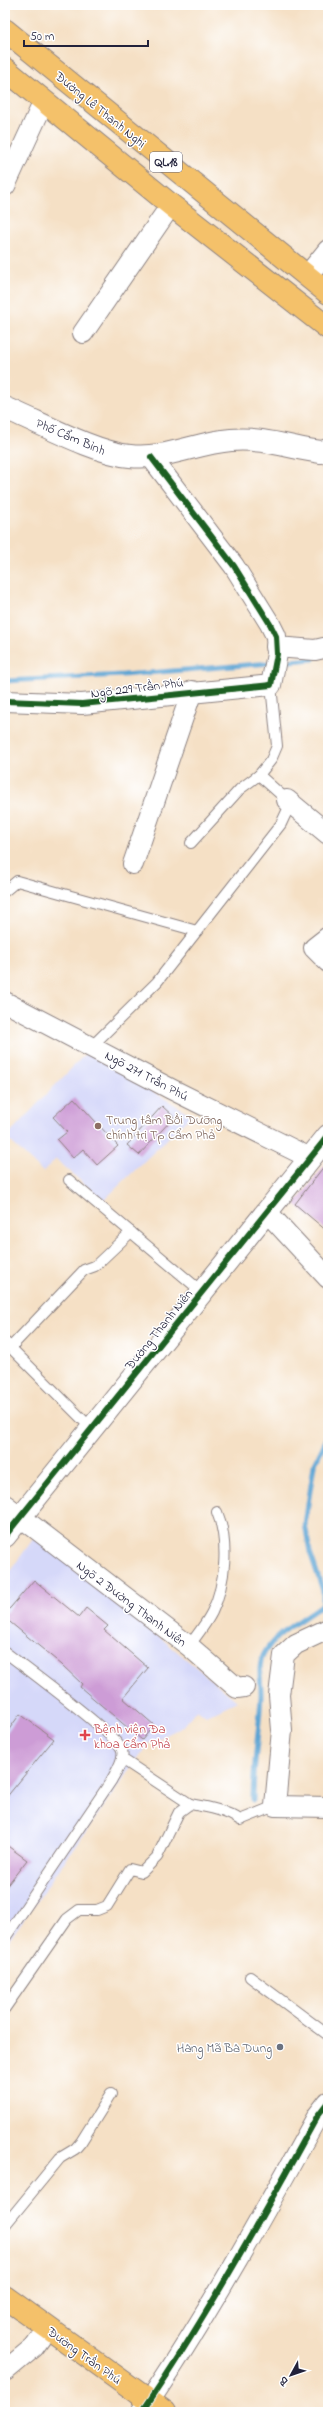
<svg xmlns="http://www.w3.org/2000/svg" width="333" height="2417" font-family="'Indie Flower',sans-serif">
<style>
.built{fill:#d5d8f9}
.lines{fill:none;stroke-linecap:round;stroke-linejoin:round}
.stream{stroke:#5da4d3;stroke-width:5}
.building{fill:#cd9cd6}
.service-casing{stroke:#8c8180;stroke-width:12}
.minor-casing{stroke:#8c8180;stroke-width:22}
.tertiary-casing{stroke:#8c8180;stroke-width:24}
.primary-casing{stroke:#8c8180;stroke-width:24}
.trunk-casing{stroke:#8c8180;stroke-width:24}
.service{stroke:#fff;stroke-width:10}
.minor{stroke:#fff;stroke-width:20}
.tertiary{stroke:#fff;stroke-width:22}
.primary{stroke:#f4c16b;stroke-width:22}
.trunk{stroke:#f4c16b;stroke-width:22}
.cycleway-casing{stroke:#fff;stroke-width:8}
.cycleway{stroke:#1b5e20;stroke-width:6}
.education-dot{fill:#8d6e63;stroke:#fff;stroke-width:1.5}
.health-dot{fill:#e0444e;stroke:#fff;stroke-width:1.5}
.worship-dot{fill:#6b7280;stroke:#fff;stroke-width:1.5}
.labels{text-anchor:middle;stroke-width:3;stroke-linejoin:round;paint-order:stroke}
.shield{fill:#fff;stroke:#646476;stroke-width:1}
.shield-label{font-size:12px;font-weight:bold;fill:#22223b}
.street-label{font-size:13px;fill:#22223b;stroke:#fff}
.education-label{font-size:13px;fill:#785e54;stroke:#fff;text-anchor:start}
.health-label{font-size:13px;fill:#be3a42;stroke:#fff;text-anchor:start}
.worship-label{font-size:13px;fill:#5b616d;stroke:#fff;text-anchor:end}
</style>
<rect width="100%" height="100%" fill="#fff"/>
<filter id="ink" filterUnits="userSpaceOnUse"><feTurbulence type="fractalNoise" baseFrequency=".025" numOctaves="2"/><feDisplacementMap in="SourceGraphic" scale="8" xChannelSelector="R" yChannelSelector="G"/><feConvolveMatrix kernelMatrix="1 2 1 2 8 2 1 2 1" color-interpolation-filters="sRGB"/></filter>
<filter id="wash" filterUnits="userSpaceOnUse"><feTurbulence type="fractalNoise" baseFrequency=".012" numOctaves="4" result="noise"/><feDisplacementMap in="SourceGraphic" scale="16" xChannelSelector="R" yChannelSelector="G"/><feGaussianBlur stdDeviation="0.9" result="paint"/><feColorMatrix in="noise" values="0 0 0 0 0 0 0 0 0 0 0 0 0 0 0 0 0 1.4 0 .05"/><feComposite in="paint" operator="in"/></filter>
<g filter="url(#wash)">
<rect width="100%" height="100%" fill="#f5e0c5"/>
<g class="built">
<path d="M87,1052l105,63 -89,86 -47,-42 -13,13 -37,-35z"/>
<path d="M36,1535l201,166 -31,15 -9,-7 -15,18 -34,17 -143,202v-368z"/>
</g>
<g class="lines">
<g class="stream">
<path d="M279,662l34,-3"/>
<path d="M5,681l118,-6 148,-12"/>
<path d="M253,1800c0,-35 6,-68 8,-103 1,-15 -5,-31 4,-45 14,-23 37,-31 58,-48v-13l-13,-39 -5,-28 9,-59 14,-29"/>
</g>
</g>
<g id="blocks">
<g class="building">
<path d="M74,1098l44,48 -21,19 -14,-16 -10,9 -16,-18 10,-8 -14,-15z"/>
<path d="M162,1106l12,11 -35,38 -12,-10z"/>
<path d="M328,1161v71l-33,-28z"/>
<path d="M34,1580l45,37 7,-9 22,18 -4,4 44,38 -25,30 31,27 -12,15 -62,-53 2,-3 -20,-19 -57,-47v-4z"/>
<path d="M20,1714l34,25 -49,60v-64z"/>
<path d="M5,1844l22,16 -22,28z"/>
</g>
</g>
</g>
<g filter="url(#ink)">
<use href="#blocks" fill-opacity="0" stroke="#8c8180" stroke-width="1"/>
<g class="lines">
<g class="service-casing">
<g id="service">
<path d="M191,843l49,-54 19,-14 12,-15 6,-14 -6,-61"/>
<path d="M5,891l12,-10 180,50"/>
<path d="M92,1046l65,-64 124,-158 7,-15 -1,-9 -28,-25"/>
<path d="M69,1180l133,112"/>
<path d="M5,1342l87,87"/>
<path d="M11,1347l73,-77 11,-4 36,-34"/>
<path d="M189,1646c8,-11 17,-22 23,-34 14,-29 17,-71 5,-100"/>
<path d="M5,1652c18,14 113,84 117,98 3,10 -7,23 -11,31l-106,157"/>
<path d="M122,1759l68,45"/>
<path d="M250,1977l78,58"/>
<path d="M5,2008l62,-89 12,-9h18l10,-4 23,-37 12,3 15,-15 22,-45 11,-8c17,3 36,6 50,16l35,-14"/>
<path d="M5,2225l55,-67 15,-9 6,-7 30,-48"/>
</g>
</g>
<g class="minor-casing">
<g id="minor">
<path d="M5,186l39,-85"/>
<path d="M307,276l21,-26"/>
<path d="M83,333l88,-128"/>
<path d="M276,647l39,3 13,-3"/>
<path d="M5,701l77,3 189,-19 6,-31 -1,-18 -6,-12 -36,-58 -83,-109"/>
<path d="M287,800l41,34"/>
<path d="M133,864l59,-173"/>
<path d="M328,937l-14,11 14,14"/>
<path d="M5,1002l166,87 139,69"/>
<path d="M267,1212l61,66"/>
<path d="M5,1505l184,141 48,42 7,-1"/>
<path d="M328,1629l-32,15 -12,11 -5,40 3,35 -7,76 53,1"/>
<path d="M5,2371l29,-24 13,-18"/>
<path d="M142,2412c65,-95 121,-197 176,-297l10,-13"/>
</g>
</g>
<g class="tertiary-casing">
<g id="tertiary">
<path d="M5,408c34,14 90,45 125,48 35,4 65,-13 101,-16 31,-3 60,8 90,12l7,-2"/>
<path d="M5,1536l323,-400"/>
</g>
</g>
<g class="primary-casing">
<path id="primary" d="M5,2297l160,115"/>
</g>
<g class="trunk-casing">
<g id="trunk">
<path d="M5,30l323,263"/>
<path d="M5,69l166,136 157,123"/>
</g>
</g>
<use href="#service" class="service"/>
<use href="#minor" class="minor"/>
<use href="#tertiary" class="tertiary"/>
<use href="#primary" class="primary"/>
<use href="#trunk" class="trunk"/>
<g class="cycleway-casing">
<g id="cycleway">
<path d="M5,701l77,3 189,-19 6,-31 -1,-18 -6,-12 -36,-58 -83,-109"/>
<path d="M5,1536l323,-400"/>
<path d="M142,2412c65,-95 121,-197 176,-297l10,-13"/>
</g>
</g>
<use href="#cycleway" class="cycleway"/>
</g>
</g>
<circle class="education-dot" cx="98" cy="1126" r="4"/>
<path class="health-dot" d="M83 1729h4v4h4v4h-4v4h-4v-4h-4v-4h4z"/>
<circle class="worship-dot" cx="280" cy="2047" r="4"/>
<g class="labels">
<rect class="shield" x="150" y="152" width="32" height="20" rx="3"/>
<g class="shield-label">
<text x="166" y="166">QL.18</text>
</g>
<g class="street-label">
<text transform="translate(101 109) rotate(39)" y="5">Đường Lê Thanh Nghị</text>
<text transform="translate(71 436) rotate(23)" y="5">Phố Cẩm Bình</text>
<text transform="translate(137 687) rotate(-7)" y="5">Ngõ 229 Trần Phú</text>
<text transform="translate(147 1075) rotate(28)" y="5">Ngõ 271 Trần Phú</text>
<text transform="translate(158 1329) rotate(-51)" y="5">Đường Thanh Niên</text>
<text transform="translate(132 1603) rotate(37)" y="5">Ngõ 2 Đường Thanh Niên</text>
<text transform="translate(85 2355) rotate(36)" y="5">Đường Trần Phú</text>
</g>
<g class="education-label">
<text x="106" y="1124">Trung tâm Bồi Dưỡng<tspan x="106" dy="15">chính trị Tp Cẩm Phả</tspan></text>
</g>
<g class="health-label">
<text x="94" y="1733">Bệnh viện Đa<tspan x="94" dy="15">khoa Cẩm Phả</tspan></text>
</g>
<g class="worship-label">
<text x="272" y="2052">Hàng Mã Bà Dung</text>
</g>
</g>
<rect width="333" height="2417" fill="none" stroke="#fff" stroke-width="20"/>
<g transform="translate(291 2375) rotate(230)" stroke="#ffffff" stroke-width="3" paint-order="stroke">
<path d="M0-3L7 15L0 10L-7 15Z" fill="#22223b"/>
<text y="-6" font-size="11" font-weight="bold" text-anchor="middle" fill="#22223b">B</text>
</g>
<path d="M24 40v6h124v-6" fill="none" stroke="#22223b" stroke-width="2"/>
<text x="30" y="40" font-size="12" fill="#22223b" stroke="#ffffff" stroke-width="3" paint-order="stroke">50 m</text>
</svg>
